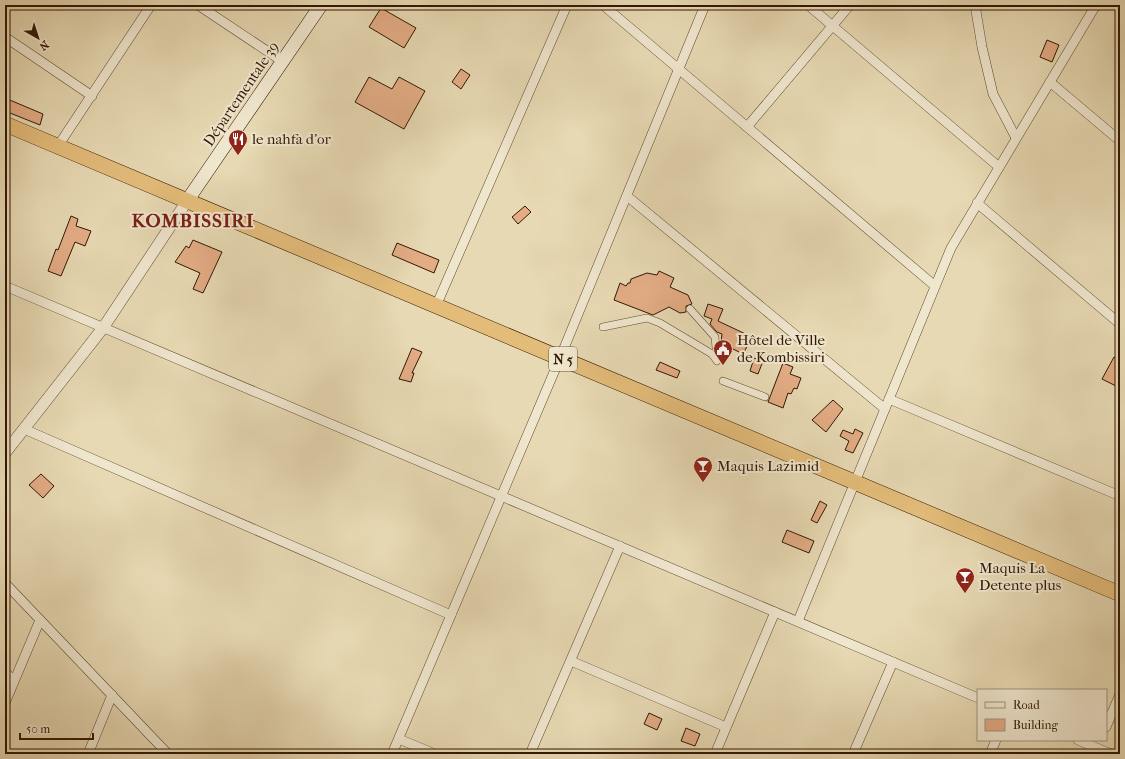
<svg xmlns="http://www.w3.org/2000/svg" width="1125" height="759" font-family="'IM FELL French Canon',serif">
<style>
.building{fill:#e3ac85;stroke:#321703}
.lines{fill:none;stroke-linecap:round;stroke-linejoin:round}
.pedestrian-casing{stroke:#5f482f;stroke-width:8}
.minor-casing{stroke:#5f482f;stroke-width:10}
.tertiary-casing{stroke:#5f482f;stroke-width:12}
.secondary-casing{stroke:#321703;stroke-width:14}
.trunk-casing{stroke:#321703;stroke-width:16}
.pedestrian{stroke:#efe6ce;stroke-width:7}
.minor{stroke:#efe6ce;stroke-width:9}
.tertiary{stroke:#efe6ce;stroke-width:11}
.secondary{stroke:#efe6ce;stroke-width:13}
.trunk{stroke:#e4bc7a;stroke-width:15}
.labels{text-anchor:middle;stroke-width:4;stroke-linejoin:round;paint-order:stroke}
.shield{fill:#efe6ce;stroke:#6b5540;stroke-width:1}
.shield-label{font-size:14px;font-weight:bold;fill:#321703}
.street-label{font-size:15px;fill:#321703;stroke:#efe6ce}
.poi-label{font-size:15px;fill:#321703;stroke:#efe6ce;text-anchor:start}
.district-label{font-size:19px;font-weight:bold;letter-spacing:1px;fill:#7a1f14;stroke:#efe6ce}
</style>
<rect width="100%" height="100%" fill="#e7d9b3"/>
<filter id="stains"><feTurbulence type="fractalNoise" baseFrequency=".005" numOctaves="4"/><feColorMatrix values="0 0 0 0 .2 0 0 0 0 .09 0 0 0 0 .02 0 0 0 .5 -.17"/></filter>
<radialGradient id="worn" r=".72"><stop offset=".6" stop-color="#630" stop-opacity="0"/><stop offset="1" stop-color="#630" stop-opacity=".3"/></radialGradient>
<g class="building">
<path d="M381,8l35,20 -12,20 -35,-21z"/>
<path d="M1047,40l12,5 -7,17 -12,-5z"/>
<path d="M461,69l9,6 -9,14 -9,-7z"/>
<path d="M369,77l23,12 7,-12 26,14 -21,38 -49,-27z"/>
<path d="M5,98l38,16 -3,11 -35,-14z"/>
<path d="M525,206l6,6 -13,12 -6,-7z"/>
<path d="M71,216l7,3 -2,7 15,5 -6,15 -10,-4 -14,34 -13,-5 8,-22 2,1z"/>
<path d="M193,240l29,12 -19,41 -10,-4 7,-16 -25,-11 11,-16 3,2z"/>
<path d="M397,243l42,17 -5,13 -42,-18z"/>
<path d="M659,271l15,7 -4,9 18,8 4,9 -6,2v6l-6,1 -11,-6 -16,8 -39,-15 6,-17 6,3 2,-3h2l1,-4 16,-6 10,2z"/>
<path d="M708,304l15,5 -5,12 34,16 -9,17 -22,-11 1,-9 -5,-2 -7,-8 2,-5 -8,-3z"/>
<path d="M412,348l10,4 -10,21h2l-3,9 -12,-3z"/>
<path d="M1114,357l6,3v28l-18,-9z"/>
<path d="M754,358l9,3 -5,13 -8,-3z"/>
<path d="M660,362l20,9 -3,7 -21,-8z"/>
<path d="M783,363l10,4 -3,7 11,4 -4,11 -3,-1 -3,6 -3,-1 -5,15 -15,-6z"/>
<path d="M833,400l10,9 -17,23 -14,-12z"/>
<path d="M855,429l8,4 -10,20 -8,-3 4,-9 -9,-5 3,-6 10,4z"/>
<path d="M41,474l13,12 -11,12 -14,-13z"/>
<path d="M820,501l7,4 -10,18 -6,-3z"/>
<path d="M787,530l27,11 -5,12 -27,-11z"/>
<path d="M649,713l13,6 -5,11 -13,-6z"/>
<path d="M686,728l14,6 -5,12 -14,-5z"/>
</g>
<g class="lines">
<g class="pedestrian-casing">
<g id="pedestrian">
<path d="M690,309l25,28 2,22"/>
<path d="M603,327l44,-9 13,5 52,31 5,7"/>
<path d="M723,381l42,16"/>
</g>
</g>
<g class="minor-casing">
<g id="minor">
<path d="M198,5l84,56"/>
<path d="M603,5l332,281"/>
<path d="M808,5l191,162"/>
<path d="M975,5l7,42 11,47 23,44"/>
<path d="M5,37l87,59"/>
<path d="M1050,82l70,59"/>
<path d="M747,127l103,-122"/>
<path d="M58,146l93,-141"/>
<path d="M627,196l258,213"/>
<path d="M977,203l143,121"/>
<path d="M5,286l973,412"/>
<path d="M436,306l131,-301"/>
<path d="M889,399l231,97"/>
<path d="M24,429l427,186"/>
<path d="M5,583l163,171"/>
<path d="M798,621l153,-373 145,-243"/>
<path d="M571,661l155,66"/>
<path d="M5,672l9,9"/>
<path d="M5,703l35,-83"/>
<path d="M1106,727l14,-33"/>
<path d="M399,739l36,15"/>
<path d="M1078,740l33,14"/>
<path d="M88,754l24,-59"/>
<path d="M392,754l168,-396 145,-353"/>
<path d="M530,754l90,-208"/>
<path d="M715,754l60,-142"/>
<path d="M853,754l40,-92"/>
<path d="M990,754l6,-14"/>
</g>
</g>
<g class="tertiary-casing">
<path id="tertiary" d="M5,453l98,-125 84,-127"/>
</g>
<g class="secondary-casing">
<path id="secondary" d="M187,201l134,-196"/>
</g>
<g class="trunk-casing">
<path id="trunk" d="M5,124l1115,470"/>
</g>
<use href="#pedestrian" class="pedestrian"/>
<use href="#minor" class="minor"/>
<use href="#tertiary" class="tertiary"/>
<use href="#secondary" class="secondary"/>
<use href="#trunk" class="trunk"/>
</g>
<defs>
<g id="restaurant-pin" transform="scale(1)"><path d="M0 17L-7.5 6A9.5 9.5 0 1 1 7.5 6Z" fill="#8f2418" stroke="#efe6ce"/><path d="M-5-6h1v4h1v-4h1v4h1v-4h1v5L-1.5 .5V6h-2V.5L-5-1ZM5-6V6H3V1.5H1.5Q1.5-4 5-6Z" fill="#fff"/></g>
<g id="civic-pin" transform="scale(1)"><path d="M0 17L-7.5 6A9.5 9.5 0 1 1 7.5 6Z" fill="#8f2418" stroke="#efe6ce"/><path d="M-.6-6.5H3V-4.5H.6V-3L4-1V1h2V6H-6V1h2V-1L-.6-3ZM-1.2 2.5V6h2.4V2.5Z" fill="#fff"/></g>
<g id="bar-pin" transform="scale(1)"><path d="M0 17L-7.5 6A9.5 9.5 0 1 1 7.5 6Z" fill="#8f2418" stroke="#efe6ce"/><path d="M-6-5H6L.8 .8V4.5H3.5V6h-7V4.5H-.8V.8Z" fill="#fff"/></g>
</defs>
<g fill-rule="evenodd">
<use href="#restaurant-pin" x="238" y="139"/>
<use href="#civic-pin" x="723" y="349"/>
<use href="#bar-pin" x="703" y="466"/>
<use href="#bar-pin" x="965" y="577"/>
</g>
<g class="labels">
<rect class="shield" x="549" y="347" width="28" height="24" rx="3"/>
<g class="shield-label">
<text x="563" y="364">N 5</text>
</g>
<g class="street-label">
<text transform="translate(241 94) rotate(-56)" y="5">Départementale 39</text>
</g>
<g class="poi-label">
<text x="252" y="144">le nahfa d'or</text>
<text x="737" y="345">Hôtel de Ville<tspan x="737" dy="17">de Kombissiri</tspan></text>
<text x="717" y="471">Maquis Lazimid</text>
<text x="979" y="573">Maquis La<tspan x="979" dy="17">Detente plus</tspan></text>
</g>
<g class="district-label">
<text x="193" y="227">KOMBISSIRI</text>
</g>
</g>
<rect width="1125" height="759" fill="none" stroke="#e7d9b3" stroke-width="20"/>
<rect x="6" y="6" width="1113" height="747" fill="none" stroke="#321703" stroke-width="2"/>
<rect x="10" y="10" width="1105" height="739" fill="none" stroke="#321703"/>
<rect x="977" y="689" width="130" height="52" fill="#efe6ce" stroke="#a3937d"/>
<rect x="985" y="702" width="20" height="6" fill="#efe6ce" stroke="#a3937d"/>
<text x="1013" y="709" font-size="12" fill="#321703">Road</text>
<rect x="985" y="719" width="20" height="12" fill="#e3ac85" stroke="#a3937d"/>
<text x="1013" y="729" font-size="12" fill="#321703">Building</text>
<g transform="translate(38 38) rotate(141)" stroke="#efe6ce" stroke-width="3" paint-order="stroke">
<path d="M0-3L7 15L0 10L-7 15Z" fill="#321703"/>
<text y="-6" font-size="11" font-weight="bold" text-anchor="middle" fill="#321703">N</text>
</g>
<path d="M20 733v6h73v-6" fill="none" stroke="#321703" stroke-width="2"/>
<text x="26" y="733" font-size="12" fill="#321703" stroke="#efe6ce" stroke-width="3" paint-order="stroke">50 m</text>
<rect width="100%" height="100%" filter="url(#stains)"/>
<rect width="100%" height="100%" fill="url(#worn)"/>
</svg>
